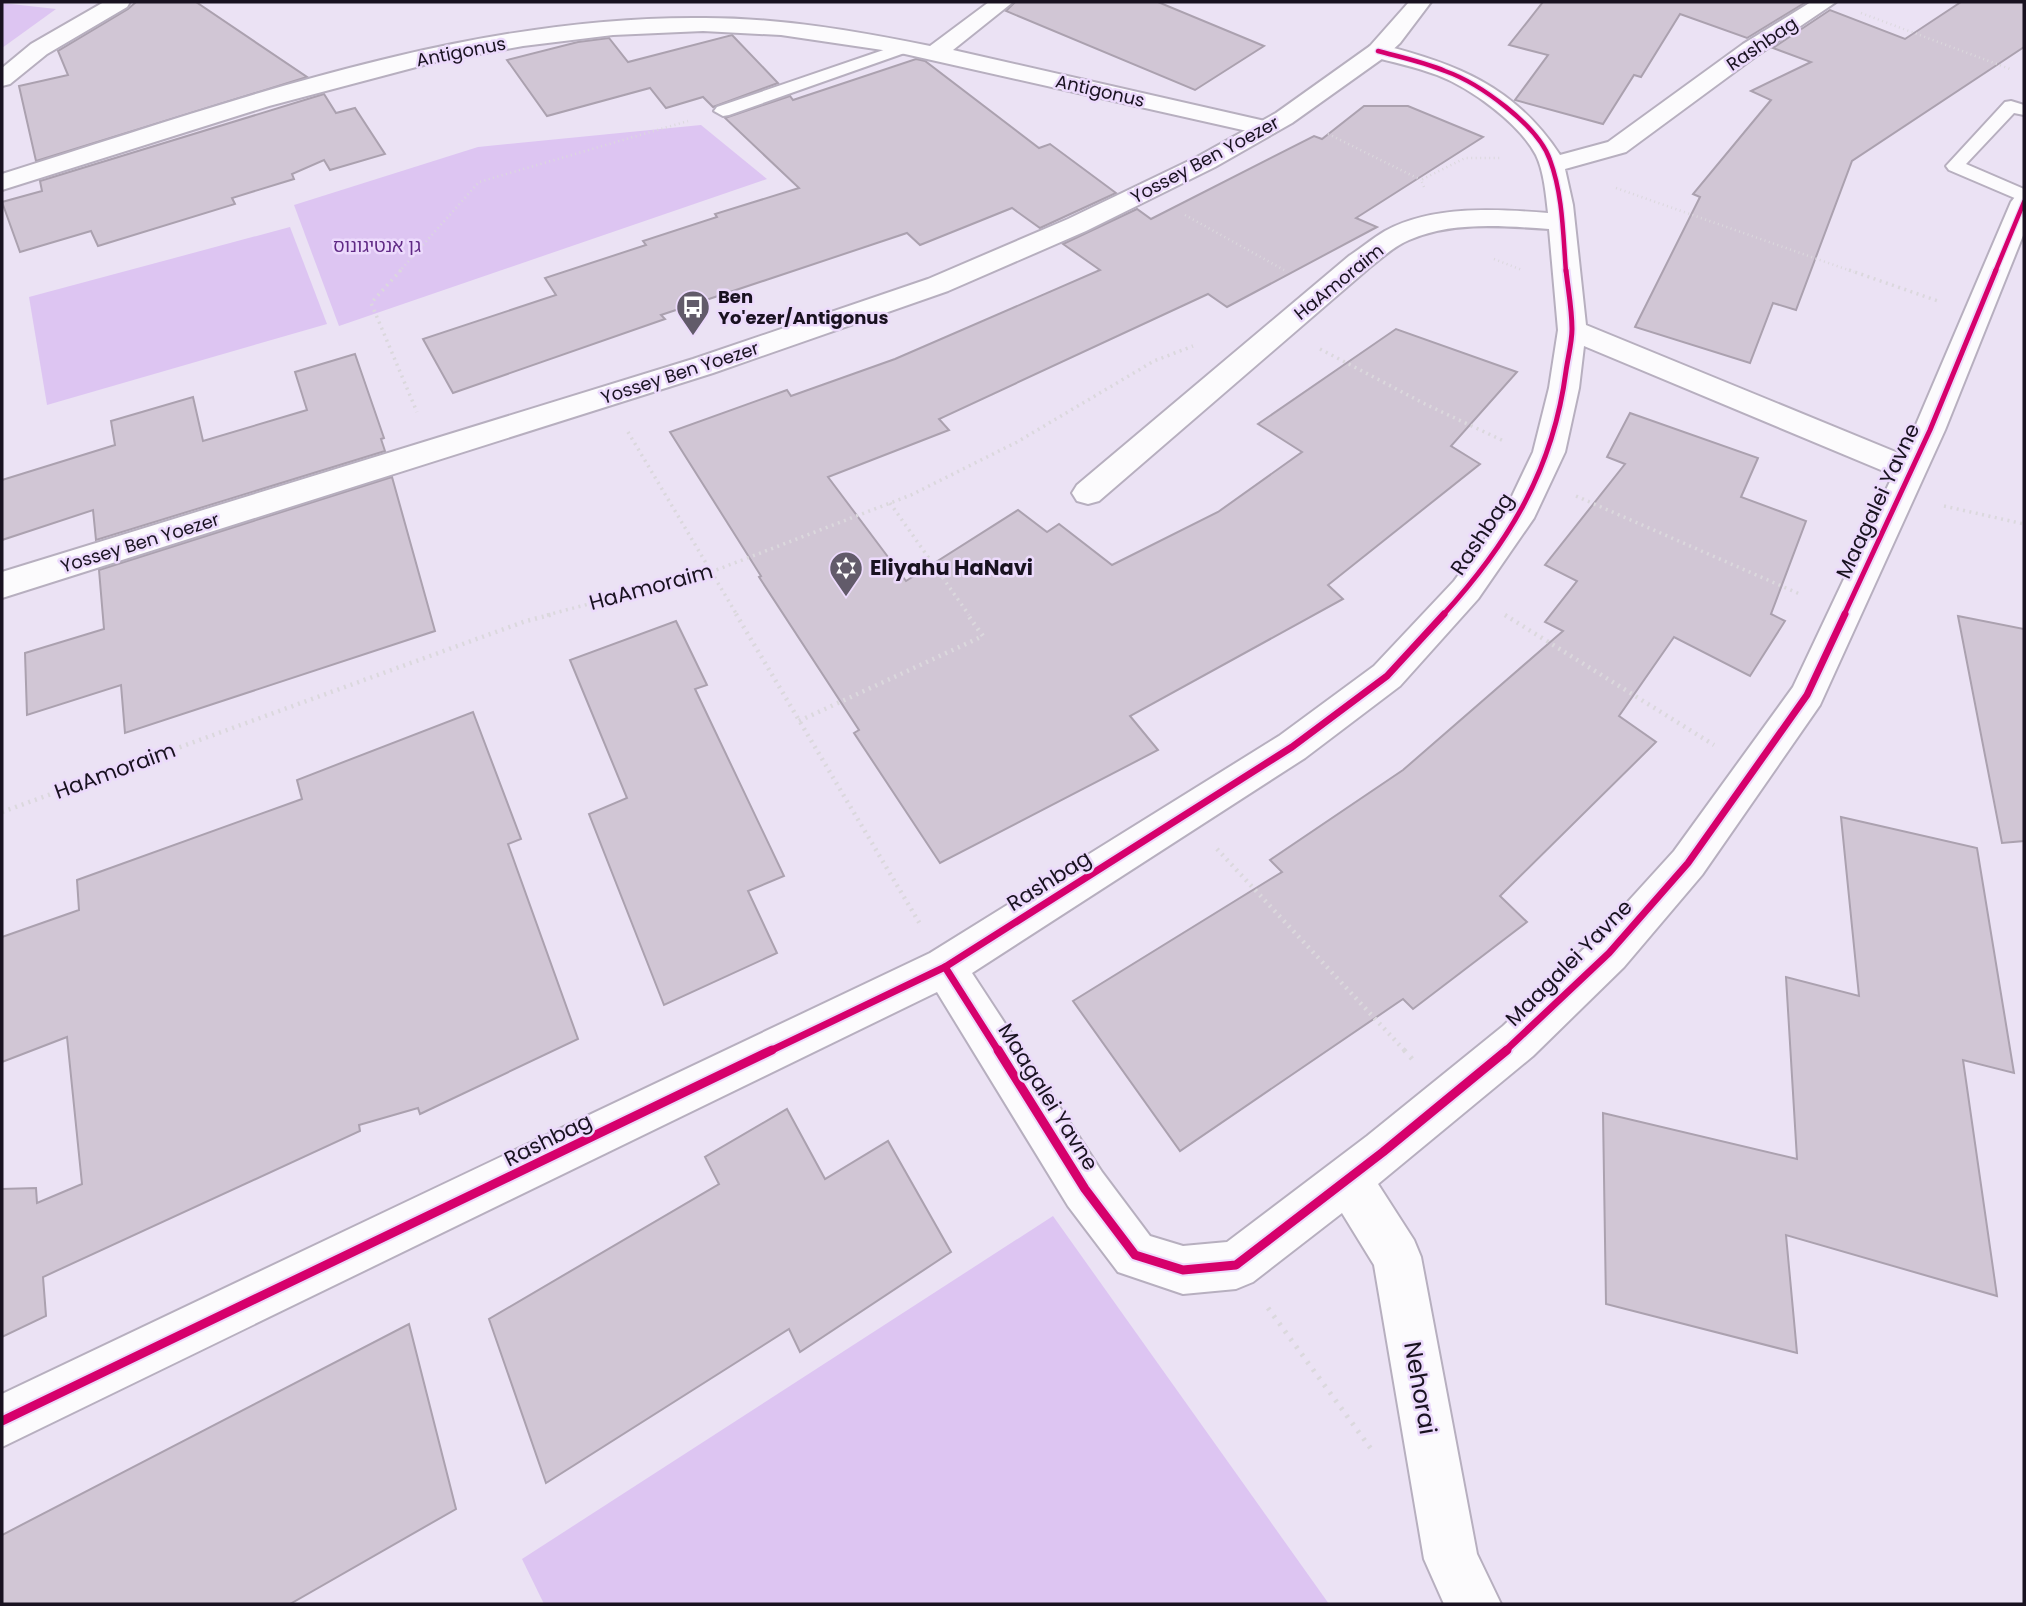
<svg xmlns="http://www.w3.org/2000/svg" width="2026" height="1606" font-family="Poppins,'Noto Sans Hebrew',sans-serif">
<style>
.green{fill:#ddc5f2}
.building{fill:#d1c6d5;stroke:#aba1af;stroke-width:2}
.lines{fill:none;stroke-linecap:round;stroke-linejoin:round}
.service-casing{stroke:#b7afbf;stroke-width:4}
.minor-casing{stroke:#b7afbf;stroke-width:4}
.tertiary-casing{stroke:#b7afbf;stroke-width:4}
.path-far3{stroke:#dbd8dd;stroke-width:2.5;stroke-dasharray:1 3.5;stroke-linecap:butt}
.path-far2{stroke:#dbd8dd;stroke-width:3.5;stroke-dasharray:2 4.5;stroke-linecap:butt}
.path-far1{stroke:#dbd8dd;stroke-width:4.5;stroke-dasharray:2 5;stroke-linecap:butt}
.path{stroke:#dbd8dd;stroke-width:5;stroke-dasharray:2.5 7;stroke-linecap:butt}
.service{fill:#fcfbfd;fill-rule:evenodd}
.minor{fill:#fcfbfd;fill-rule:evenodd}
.tertiary{fill:#fcfbfd;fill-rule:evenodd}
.cycleway-far3-casing{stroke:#ecdafc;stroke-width:7}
.cycleway-far2-casing{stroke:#ecdafc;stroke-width:9}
.cycleway-far1-casing{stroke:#ecdafc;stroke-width:11}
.cycleway-casing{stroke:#ecdafc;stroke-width:13}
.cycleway-far3{stroke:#d6006c;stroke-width:4.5}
.cycleway-far2{stroke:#d6006c;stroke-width:5}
.cycleway-far1{stroke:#d6006c;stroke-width:7}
.cycleway{stroke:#d6006c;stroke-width:9}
.labels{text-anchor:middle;stroke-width:5;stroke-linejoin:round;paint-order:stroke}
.far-street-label{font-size:18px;fill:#191220;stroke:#ecdafc}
.far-park-label{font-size:18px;fill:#602a85;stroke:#ecdafc}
.far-poi-label{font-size:18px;font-weight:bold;fill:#191220;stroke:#ecdafc;text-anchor:start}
.street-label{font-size:21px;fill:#191220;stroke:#ecdafc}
.poi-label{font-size:21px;font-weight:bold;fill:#191220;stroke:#ecdafc;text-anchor:start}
.near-street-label{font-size:24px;fill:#191220;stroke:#ecdafc}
</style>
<rect width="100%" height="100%" fill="#ebe2f4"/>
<g class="green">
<path d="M2,3l54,6 -54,39z"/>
<path d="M701,125l66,54 -428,147 -45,-121 184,-58z"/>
<path d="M290,227l37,97 -280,81 -18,-108z"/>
<path d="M1053,1216l276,388h-785l-22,-45z"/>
</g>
<g class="building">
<path d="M136,2h60l111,75 -271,84 -17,-75 49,-11 -10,-24 70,-42z"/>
<path d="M1015,2h143l106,44 -69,44 -189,-79z"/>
<path d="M1543,2h263l-59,36 -67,-24 -39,63 -7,-2 -31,49 -88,-24 33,-45 -39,-10z"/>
<path d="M1961,2h63v45l-172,114 -56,149 -23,-7 -23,60 -115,-36 65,-130 -7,-3 78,-94 -20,-9 60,-29 -38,-14 57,-38 75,29z"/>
<path d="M732,35l46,48 -65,24 -10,-10 -37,11 -16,-20 -103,28 -40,-56 71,-18 31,-4 19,24z"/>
<path d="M916,59l9,2 114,87 11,-4 66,49 -76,35 -28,-20 -92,37 -13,-12 -246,82 4,4 -212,74 -30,-54 133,-44 -11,-17 101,-33 -3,-4 74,-24 -2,-3 84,-26 -74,-70 65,-22 3,4z"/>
<path d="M324,94l12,19 19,-5 30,46 -55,16 -6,-10 -32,14 2,5 -62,19 3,6 -137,42 -7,-15 -71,21 -18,-50 40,-11 -2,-10z"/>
<path d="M1364,106h44l75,31 -127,81 21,9 -150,80 -19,-13 -269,125 10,11 -121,47 78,104 112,-71 29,22 12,-8 53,41 106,-53 84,-60 -44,-28 138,-95 121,43 -66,74 29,18 -152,121 15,14 -213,117 28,34 -218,113 -86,-130 5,-3 -100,-153 2,-1 -91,-144 117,-42 4,6 104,-37 205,-89 -37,-26 74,-35 14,10 163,-83 8,3z"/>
<path d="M355,354l29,84 -3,1 4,12 -289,89 -3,-30 -91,30v-60l113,-35 -4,-24 82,-24 10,44 104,-31 -12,-38z"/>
<path d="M1630,413l128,45 -17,39 65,24 -35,93 14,7 -35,55 -76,-39 -55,79 37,26 -156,154 27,26 -114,87 -10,-10 -223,152 -107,-150 209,-129 -12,-12 133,-90 160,-139 -18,-9 32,-41 -32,-16 80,-101 -18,-7z"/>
<path d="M392,477l43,154 -310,102 -4,-48 -94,30 -2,-62 79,-24 -5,-59z"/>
<path d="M1958,616l66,13v212l-22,2z"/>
<path d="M676,621l31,64 -12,4 89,187 -36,15 29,62 -113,52 -75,-191 38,-16 -57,-138z"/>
<path d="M473,712l48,127 -13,5 70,195 -158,75 -2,-6 -59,17 1,6 -317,146 3,39 -44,21v-148l34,-1 1,15 45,-19 -15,-147 -65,25v-125l77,-27 -2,-30 225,-81 -5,-19z"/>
<path d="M1841,817l136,31 37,225 -51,-13 34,236 -211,-61 11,118 -191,-49 -3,-191 194,46 -11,-182 73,19z"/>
<path d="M787,1109l38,70 63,-38 63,111 -151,100 -11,-23 -243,154 -57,-164 230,-135 -14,-27z"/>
<path d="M409,1324l47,185 -166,95h-288v-69z"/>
</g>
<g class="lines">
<g class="service-casing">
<g id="service">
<path d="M907,42l6,2 2,3 -2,3 -184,65 -6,1 -9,-5 3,-4z"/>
<path d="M2011,101l13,4v10l-10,-2 -48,51 58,25v13l-75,-32 -3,-4 59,-64z"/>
</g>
</g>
<g class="minor-casing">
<g id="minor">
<path d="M104,2h26l-3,5 -80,47 -37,30 -8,2v-18l29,-24z"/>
<path d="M989,2h24l-60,48 312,71 9,2 3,5 -3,5 -9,2 -369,-83 -115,-17 -78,-4 -90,4 -90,11 -88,16 -166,44 -267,84v-16c227,-71 462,-159 703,-156 76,0 151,13 225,28z"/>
<path d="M1811,2h25l-77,52 -133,98 -61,17 8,36 13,120 317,130 108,-253 4,-5 9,-3v39l-79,197 -125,275 -118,170 -78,92 -91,89 -155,128 36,56 7,17 56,297 24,50h-57l-20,-45 -50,-294 -32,-52 -89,69 -17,7 -53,5 -65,-22 -50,-66 -131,-214 -935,455v-53l928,-441 349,-217 95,-70 80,-85 50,-68 29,-61 16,-64 9,-58 -9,-101c-46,-3 -97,-8 -140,11 -15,6 -27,18 -40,28l-270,233 -11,3 -11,-3 -5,-8 5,-8 272,-229c12,-8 24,-18 36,-25 48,-26 111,-22 163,-18 -2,-17 -4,-42 -12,-58 -17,-32 -65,-67 -99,-80 -21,-8 -45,-13 -67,-19l-3,-5 3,-5 8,-2c77,19 137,42 182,111l48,-13 135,-98zM1584,346l309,129 -100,212 -119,164 -80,88 -91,87 -136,110 -140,106 -44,4 -33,-10 -48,-64 -130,-199 333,-215 95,-72 78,-87 56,-81 31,-66 14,-64z"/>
</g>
</g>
<g class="tertiary-casing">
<path id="tertiary" d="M1409,2h22l-31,41 -14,13 -94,67 -77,44 -129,64 -138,60 -235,82 -711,225v-26l691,-213 235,-80 140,-60 129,-62 79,-44 94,-67z"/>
</g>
<g class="path-far3">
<path d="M1861,13l149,56"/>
<path d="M1328,134l93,46"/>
<path d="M1424,187l-3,-7 44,-22h36"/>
<path d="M1616,188l238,84"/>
<path d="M1185,215l99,55"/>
<path d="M1494,259l28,11"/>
<path d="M399,272l80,-90 209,-61"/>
</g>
<g class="path-far2">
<path d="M401,270l-30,33 46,109"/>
<path d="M1849,270l89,31"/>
<path d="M1320,349l107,56 79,37"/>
<path d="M628,432l109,183"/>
<path d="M1576,496l226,99"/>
<path d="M890,503l79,112"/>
<path d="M1944,506l80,18"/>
<path d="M547,615l164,-43 200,-77 106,-53 137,-81 39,-15"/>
</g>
<g class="path-far1">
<path d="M736,614l184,310"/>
<path d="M1505,615l209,130"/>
<path d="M799,721l184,-85 -16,-22"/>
<path d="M2,812l524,-191 28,-7"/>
<path d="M1217,849l189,203"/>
</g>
<g class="path">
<path d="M1404,1050l10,11"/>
<path d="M1268,1308l106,145"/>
</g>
<use href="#service" class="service"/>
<use href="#minor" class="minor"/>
<use href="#tertiary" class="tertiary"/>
<g class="cycleway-far3-casing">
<g id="cycleway-far3">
<path d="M1378,51c22,6 46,11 67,20 34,12 93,54 105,89 13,35 13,75 16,112"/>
<path d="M1995,272l29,-70"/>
</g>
</g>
<g class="cycleway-far2-casing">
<g id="cycleway-far2">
<path d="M1443,615c66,-72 110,-145 123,-244 2,-14 6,-29 6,-42 0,-20 -4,-40 -6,-59"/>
<path d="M1844,615l86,-185 66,-160"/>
</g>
</g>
<g class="cycleway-far1-casing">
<g id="cycleway-far1">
<path d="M945,967l54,85"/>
<path d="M768,1052l177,-85 347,-220 95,-71 57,-62"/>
<path d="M1504,1052l105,-99 79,-90 119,-168 38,-81"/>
</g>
</g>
<g class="cycleway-casing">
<g id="cycleway">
<path d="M998,1050l87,139 50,66 48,15 53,-5 147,-113 124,-102"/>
<path d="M2,1421l770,-371"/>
</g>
</g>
<use href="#cycleway-far3" class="cycleway-far3"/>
<use href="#cycleway-far2" class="cycleway-far2"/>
<use href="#cycleway-far1" class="cycleway-far1"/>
<use href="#cycleway" class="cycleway"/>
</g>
<defs>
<g id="bus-pin" transform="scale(1.75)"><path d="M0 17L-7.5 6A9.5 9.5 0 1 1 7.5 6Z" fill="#625b6a" stroke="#ecdafc"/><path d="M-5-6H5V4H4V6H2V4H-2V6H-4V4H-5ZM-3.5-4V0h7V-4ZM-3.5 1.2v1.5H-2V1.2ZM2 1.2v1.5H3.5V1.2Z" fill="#fff"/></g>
<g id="synagogue-pin" transform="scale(1.75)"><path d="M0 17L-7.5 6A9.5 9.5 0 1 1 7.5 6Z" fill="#625b6a" stroke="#ecdafc"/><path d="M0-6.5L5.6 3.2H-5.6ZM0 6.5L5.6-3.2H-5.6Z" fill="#fff"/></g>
</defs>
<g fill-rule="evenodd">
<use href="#bus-pin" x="693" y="307"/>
<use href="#synagogue-pin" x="846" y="568"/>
</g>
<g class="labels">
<g class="far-street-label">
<text transform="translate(1762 44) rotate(-34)" y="6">Rashbag</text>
<text transform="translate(461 52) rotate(-11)" y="6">Antigonus</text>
<text transform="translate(1100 91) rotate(13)" y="6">Antigonus</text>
<text transform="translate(1205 160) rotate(-28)" y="6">Yossey Ben Yoezer</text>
<text transform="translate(1339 282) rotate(-39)" y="6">HaAmoraim</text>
<text transform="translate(680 373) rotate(-18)" y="6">Yossey Ben Yoezer</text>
<text transform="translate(140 543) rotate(-17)" y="6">Yossey Ben Yoezer</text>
</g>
<g class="far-park-label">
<text x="377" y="252">גן אנטיגונוס</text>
</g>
<g class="far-poi-label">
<text x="718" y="303">Ben<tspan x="718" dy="21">Yo'ezer/Antigonus</tspan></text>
</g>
<g class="street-label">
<text transform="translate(1878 501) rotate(-65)" y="7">Maagalei Yavne</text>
<text transform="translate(1482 534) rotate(-56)" y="7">Rashbag</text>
<text transform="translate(651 587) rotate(-15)" y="7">HaAmoraim</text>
<text transform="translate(115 771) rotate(-20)" y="7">HaAmoraim</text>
<text transform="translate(1049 881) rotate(-32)" y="7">Rashbag</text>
<text transform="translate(1569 963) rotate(-45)" y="7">Maagalei Yavne</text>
<text transform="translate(1048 1097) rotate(58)" y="7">Maagalei Yavne</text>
<text transform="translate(548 1140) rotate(-26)" y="7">Rashbag</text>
</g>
<g class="poi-label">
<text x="870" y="575">Eliyahu HaNavi</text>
</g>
<g class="near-street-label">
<text transform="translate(1420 1388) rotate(80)" y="8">Nehorai</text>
</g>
</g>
<rect width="2026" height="1606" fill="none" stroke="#191220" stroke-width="7"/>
</svg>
